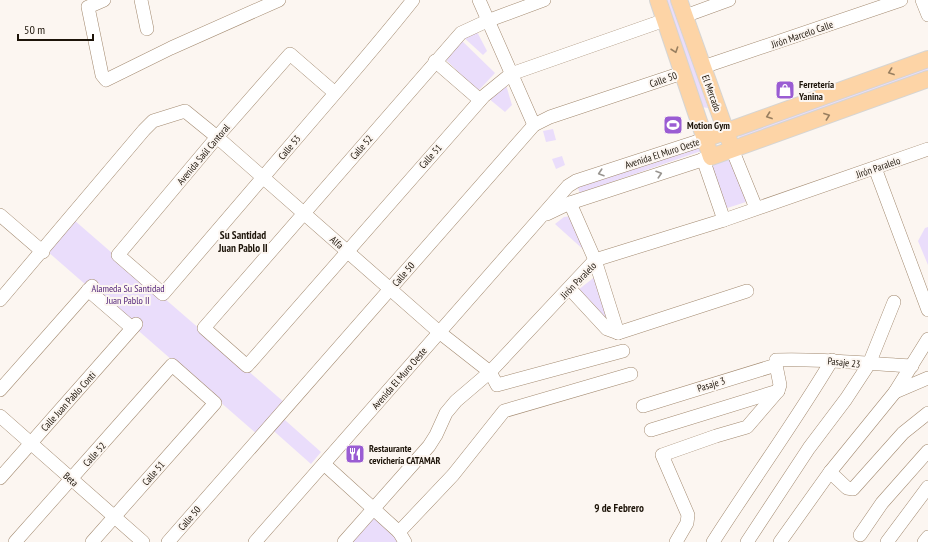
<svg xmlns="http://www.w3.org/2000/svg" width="928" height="542" font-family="'PT Sans Narrow',sans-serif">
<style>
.green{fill:#eaddfb}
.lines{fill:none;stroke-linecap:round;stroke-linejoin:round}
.minor-casing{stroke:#a38a70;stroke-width:14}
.major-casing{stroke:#d6d5d3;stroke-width:18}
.minor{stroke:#fff;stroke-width:13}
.major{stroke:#fdd4a6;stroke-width:16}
.oneway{stroke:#987e5f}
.oneway2{stroke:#999590}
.labels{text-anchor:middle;stroke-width:4;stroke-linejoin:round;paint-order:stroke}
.street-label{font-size:10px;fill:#1d1409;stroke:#fcf6f1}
.poi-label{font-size:10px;font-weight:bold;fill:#1d1409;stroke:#fcf6f1;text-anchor:start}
.park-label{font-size:10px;fill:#4e1d76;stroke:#fcf6f1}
.neighbourhood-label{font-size:11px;font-weight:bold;fill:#1d1409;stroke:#fcf6f1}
</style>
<rect width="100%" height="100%" fill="#fcf6f1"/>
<g class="green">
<path d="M661,0h11l36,108 -7,-1z"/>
<path d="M475,28l12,23 -4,4 -22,-20z"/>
<path d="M459,38l36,35 -17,18 -36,-35z"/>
<path d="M928,64v8l-188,67 -2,-8z"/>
<path d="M506,85l6,20 -7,7 -17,-14z"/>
<path d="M553,129l3,11 -10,2 -3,-11z"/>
<path d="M699,143l2,8 -121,42 -3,-7z"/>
<path d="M562,156l3,9 -9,4 -4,-10z"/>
<path d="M732,157l14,45 -22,7 -14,-45z"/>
<path d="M572,216l13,35 -30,-27 9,-7z"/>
<path d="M74,220l211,183 -8,10 44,39 -10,12 -44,-39 -9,10 -211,-184z"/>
<path d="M928,227v38l-10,-24 7,-13z"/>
<path d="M596,276l15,48 -33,-34z"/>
<path d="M374,517l25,25h-47z"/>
</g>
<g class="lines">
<g class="minor-casing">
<g id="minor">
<path d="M104,0l-16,7 14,68 4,5 65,-32 108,-48"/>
<path d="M141,0l6,29"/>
<path d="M479,0l55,125"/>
<path d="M544,0l-57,21 -26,12 -257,295 43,38 237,-270 27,-22 154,-54"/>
<path d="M922,0l6,15"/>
<path d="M685,16l44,-16"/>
<path d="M435,61l45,39"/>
<path d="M703,67l198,-67"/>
<path d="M335,93l-45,-39 -73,83 -99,118 45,39c52,-61 104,-122 156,-182 32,-37 64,-74 94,-112"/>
<path d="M732,149l24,59"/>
<path d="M703,159l21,61"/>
<path d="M875,168l53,142"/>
<path d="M570,203l25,57 23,73"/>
<path d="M547,214l23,-11 141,-46"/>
<path d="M0,215l43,37"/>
<path d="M570,289l37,40 11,4 129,-42"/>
<path d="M88,290l44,38"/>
<path d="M0,300l144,-170 9,-9 32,-10 32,26 222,195 51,40 7,13 126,-34"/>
<path d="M0,390l92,-104"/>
<path d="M895,392l33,-14"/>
<path d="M643,406l133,-41v-5c45,-2 90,4 136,6"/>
<path d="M0,416l143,126"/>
<path d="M651,430l127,-39"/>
<path d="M324,464l75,68 6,10"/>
<path d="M830,472l17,16 6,1 50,-56 25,-20"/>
<path d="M0,478l136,-154"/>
<path d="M399,532l54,-57 51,-64 127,-37"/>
<path d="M860,535l22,-32 46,-52"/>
<path d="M15,542l157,-177 43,38 -123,139"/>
<path d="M168,542l366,-417 16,-8 132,-44"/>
<path d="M255,542l313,-356 8,-5 129,-42"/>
<path d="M344,542l85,-96 7,-11 10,-22 10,-12 34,-29 105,-112 129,-40 204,-71"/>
<path d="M676,542l11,-19 1,-8 -26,-60 54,-19 31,-9 31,-36 2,-6 -4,-20"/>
<path d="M713,542c39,-61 82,-120 119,-182"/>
<path d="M747,542l62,-94 37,-49 23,-35 25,-62"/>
<path d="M780,542l50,-70 65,-80 33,-53"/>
<path d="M887,542l41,-55"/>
<path d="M924,542l4,-5"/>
</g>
</g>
<g class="major-casing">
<g id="major">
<path d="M658,0l53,157 217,-78"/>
<path d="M679,0l50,140"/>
<path d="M705,139l223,-80"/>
</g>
</g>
<use href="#minor" class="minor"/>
<use href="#major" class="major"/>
</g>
<defs><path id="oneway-chevron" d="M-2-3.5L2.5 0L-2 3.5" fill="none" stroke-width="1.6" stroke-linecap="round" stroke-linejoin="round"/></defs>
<g class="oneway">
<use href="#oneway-chevron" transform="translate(675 50) rotate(71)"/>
<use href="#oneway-chevron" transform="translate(891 72) rotate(160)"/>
<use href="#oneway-chevron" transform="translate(769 116) rotate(160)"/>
<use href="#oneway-chevron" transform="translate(827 116) rotate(-20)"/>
</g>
<g class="oneway2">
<use href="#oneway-chevron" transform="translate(601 173) rotate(162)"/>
<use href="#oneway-chevron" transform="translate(659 174) rotate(-18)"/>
</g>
<defs>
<g id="shop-square" transform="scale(1)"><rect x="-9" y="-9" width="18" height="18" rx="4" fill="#9a5cd3" stroke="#fcf6f1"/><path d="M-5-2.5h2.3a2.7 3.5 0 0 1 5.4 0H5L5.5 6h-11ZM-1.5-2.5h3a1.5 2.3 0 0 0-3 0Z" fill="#fff"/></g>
<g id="stadium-square" transform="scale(1)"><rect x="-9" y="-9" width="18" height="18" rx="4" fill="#9a5cd3" stroke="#fcf6f1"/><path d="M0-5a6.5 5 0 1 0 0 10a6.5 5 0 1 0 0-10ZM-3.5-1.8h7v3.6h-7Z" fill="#fff"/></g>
<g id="restaurant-square" transform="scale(1)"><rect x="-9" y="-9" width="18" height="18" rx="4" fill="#9a5cd3" stroke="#fcf6f1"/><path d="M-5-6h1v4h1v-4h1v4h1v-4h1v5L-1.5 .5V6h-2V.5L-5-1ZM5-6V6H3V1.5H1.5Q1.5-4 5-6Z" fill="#fff"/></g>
</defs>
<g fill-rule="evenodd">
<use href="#shop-square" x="785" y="90"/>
<use href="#stadium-square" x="673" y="125"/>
<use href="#restaurant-square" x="355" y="454"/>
</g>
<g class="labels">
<g class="street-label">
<text transform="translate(802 34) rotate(-19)" y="4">Jirón Marcelo Calle</text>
<text transform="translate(663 79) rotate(-19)" y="4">Calle 50</text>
<text transform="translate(712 93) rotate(70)" y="4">El Mercado</text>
<text transform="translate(289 147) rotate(-50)" y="4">Calle 53</text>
<text transform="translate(361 147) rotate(-49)" y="4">Calle 52</text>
<text transform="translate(662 153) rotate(-18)" y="4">Avenida El Muro Oeste</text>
<text transform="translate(203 154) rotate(-50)" y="4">Avenida Saúl Cantoral</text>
<text transform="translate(430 156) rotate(-48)" y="4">Calle 51</text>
<text transform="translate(878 167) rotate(-19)" y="4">Jirón Paralelo</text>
<text transform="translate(337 242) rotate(42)" y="4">Alfa</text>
<text transform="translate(403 274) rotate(-49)" y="4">Calle 50</text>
<text transform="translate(578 280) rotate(-46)" y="4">Jirón Paralelo</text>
<text transform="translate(844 362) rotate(6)" y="4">Pasaje 23</text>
<text transform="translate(399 378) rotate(-49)" y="4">Avenida El Muro Oeste</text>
<text transform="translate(711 384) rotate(-17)" y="4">Pasaje 3</text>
<text transform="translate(68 401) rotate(-48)" y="4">Calle Juan Pablo Conti</text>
<text transform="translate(94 454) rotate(-48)" y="4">Calle 52</text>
<text transform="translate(153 473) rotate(-49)" y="4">Calle 51</text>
<text transform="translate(71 479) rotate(42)" y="4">Beta</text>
<text transform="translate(189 518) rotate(-49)" y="4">Calle 50</text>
</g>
<g class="poi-label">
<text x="799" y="88">Ferretería<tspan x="799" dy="12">Yanina</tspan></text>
<text x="687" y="129">Motion Gym</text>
<text x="369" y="452">Restaurante<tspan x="369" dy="12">cevichería CATAMAR</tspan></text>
</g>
<g class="park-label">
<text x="128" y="292">Alameda Su Santidad<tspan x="128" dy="12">Juan Pablo II</tspan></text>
</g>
<g class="neighbourhood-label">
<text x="243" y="239">Su Santidad<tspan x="243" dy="13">Juan Pablo II</tspan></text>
<text x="619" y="512">9 de Febrero</text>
</g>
</g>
<path d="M18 34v6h75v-6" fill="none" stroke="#1d1409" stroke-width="2"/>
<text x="24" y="34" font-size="12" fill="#1d1409" stroke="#fcf6f1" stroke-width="3" paint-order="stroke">50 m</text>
</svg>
